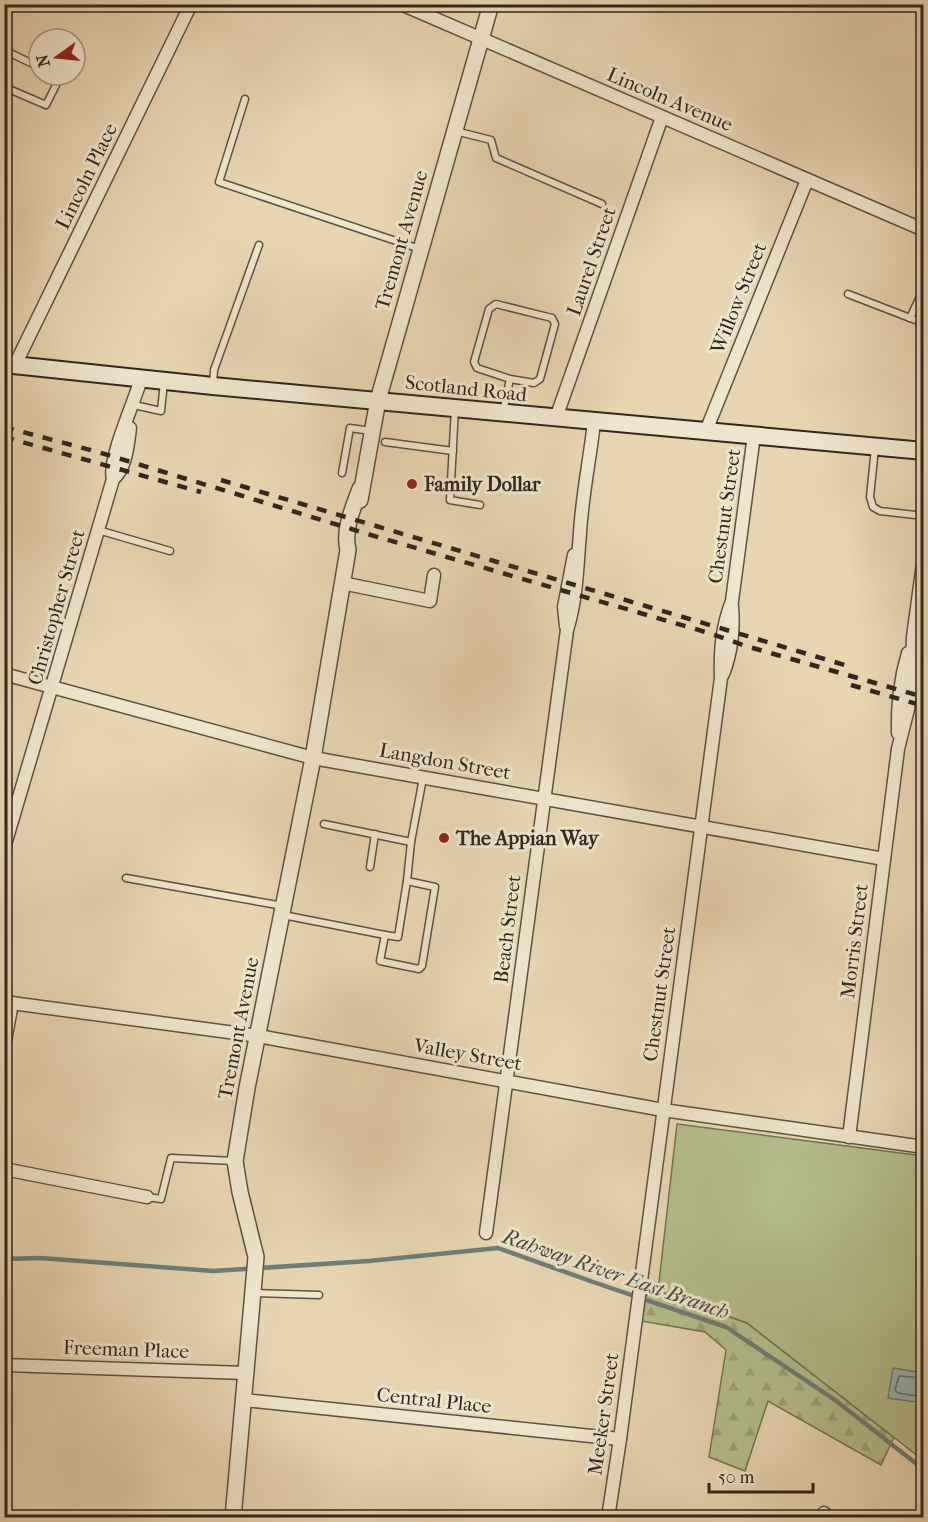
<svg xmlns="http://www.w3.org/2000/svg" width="928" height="1522" font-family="'IM FELL French Canon',serif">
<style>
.forest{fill:url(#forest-firs);stroke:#737256;stroke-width:1.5}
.park{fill:#b5bd8c;stroke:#737256;stroke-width:1.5}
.water{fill:#99b7b5;stroke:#6f7d79;stroke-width:1.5}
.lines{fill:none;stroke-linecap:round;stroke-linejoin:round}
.shore{stroke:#656f6a;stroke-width:1.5}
.stream{stroke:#6f7d79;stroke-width:4.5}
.service-casing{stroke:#5e5244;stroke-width:9}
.minor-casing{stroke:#5e5244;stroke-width:15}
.tertiary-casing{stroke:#5e5244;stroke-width:18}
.secondary-casing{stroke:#31271f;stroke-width:20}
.service{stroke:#efe4cd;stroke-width:6}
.minor{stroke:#efe4cd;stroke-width:12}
.tertiary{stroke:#efe4cd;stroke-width:15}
.secondary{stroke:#efe4cd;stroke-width:16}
.rail{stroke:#31271f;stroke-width:4.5;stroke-dasharray:10 10;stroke-linecap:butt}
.poi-dot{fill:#8f2418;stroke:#efe4cd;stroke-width:2}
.labels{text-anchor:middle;stroke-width:6;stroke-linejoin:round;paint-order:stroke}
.street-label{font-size:20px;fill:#31271f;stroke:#efe4cd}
.poi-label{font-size:20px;font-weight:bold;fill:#31271f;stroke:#efe4cd;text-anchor:start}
.water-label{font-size:21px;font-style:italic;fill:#4b4b44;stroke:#efe4cd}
</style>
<defs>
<pattern id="forest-firs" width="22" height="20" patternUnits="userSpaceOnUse" patternTransform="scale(1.5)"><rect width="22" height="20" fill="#b5bd8c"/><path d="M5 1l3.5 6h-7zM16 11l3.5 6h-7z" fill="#9ca278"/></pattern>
</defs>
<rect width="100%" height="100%" fill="#e7d5b2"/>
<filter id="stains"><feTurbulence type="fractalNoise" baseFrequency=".00333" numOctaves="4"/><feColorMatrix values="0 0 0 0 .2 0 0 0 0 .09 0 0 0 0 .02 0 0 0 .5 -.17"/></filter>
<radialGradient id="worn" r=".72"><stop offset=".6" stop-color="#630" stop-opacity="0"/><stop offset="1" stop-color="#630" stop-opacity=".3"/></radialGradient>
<path class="forest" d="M658,1291l89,32 147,114 -13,28 -113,-64 -23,70 -36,-14 17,-107 -21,-18 -64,-11 5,-26z"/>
<path class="park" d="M677,1124l246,32v304l-176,-137 -89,-32z"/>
<path class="water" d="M893,1368l30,5v30l-35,-5z"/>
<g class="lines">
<path class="shore" d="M924,1378l-25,-2 -4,14 3,3 26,4"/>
<path class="stream" d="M4,1259l36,-1 173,13 156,-10 129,-13 98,35 130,44 109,73 83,65 6,1"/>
<g class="service-casing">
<g id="service">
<path d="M4,50l35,17"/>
<path d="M4,87l42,18 14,-28 -5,-2"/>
<path d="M245,99l-26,83 201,67"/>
<path d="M455,131l36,9 5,18 106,46"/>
<path d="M848,294l62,24 14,-30"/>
<path d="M910,318l14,5"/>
<path d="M213,385l1,-15 45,-125"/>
<path d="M134,405l27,6 3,-29"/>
<path d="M455,408l-5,92 30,5"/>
<path d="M503,412l7,-33 24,4 6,-4 15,-55 -3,-6 -56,-14 -7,5 -15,53 3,6 33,11"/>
<path d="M385,442l68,9"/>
<path d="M875,448l-5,49 3,10 7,4 44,5"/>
<path d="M342,473l8,-45 21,3"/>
<path d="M98,530l72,21"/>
<path d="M411,842l12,-64"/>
<path d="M370,867l5,-33"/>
<path d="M126,878l157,28"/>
<path d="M283,915l102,20 -5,26 39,8 3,-3 13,-79 -28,-6 4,-39 -87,-18"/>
<path d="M385,935l13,2 9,-56"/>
<path d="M147,1197l14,2 10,-41 63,3"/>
<path d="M254,1293l65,2"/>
</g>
</g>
<g class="minor-casing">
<g id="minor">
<path d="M401,4l523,226"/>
<path d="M15,365l176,-361"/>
<path d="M556,418l106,-301"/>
<path d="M706,431l101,-251"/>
<path d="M113,479c13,-10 15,-35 17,-51"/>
<path d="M342,583l88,18 4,-26"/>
<path d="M566,626l-2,-19 10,-52"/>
<path d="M4,674l309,84 571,101"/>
<path d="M723,674c9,-23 11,-44 9,-68"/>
<path d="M898,733c-1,-28 2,-53 10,-80"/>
<path d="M4,848l94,-318 15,-51c-6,-17 22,-79 28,-100"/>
<path d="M4,1002l254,34 405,74 261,37"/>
<path d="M4,1047l8,-44"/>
<path d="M849,1137l49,-388 10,-40 4,-31 1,-41 11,-81"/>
<path d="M4,1169l143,28"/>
<path d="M486,1233l81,-603c10,-32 10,-63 13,-97 2,-37 10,-74 14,-111"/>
<path d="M4,1365l242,8"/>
<path d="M244,1400l376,39"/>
<path d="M824,1513l4,5"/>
<path d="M608,1518l12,-79 101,-761c-1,-28 1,-51 11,-77l22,-166"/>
</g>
</g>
<g class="tertiary-casing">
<g id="tertiary">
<path d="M360,500l18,-100 113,-396"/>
<path d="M233,1518l23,-261 -16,-65 -5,-31 12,-73 66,-330 35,-208c-5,-20 5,-42 12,-61"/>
</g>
</g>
<g class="secondary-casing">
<path id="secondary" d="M4,364l209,22 711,65"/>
</g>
<use href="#service" class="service"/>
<use href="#minor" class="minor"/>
<use href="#tertiary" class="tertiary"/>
<use href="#secondary" class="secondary"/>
<g class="rail">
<path d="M4,427l94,25 273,83 338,98 37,13 178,51"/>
<path d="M4,437l197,55"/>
<path d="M221,480l627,186"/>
<path d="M851,685l73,21"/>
</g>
</g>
<g class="poi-dot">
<circle cx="412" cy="484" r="6"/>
<circle cx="444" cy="838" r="6"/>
</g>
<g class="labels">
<g class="street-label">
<text transform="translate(670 99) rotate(23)" y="7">Lincoln Avenue</text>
<text transform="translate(86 176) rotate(-64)" y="7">Lincoln Place</text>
<text transform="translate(401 240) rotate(-74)" y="7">Tremont Avenue</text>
<text transform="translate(591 261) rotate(-71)" y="7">Laurel Street</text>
<text transform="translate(738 298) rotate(-68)" y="7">Willow Street</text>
<text transform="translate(466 388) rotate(6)" y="7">Scotland Road</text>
<text transform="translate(724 516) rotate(-82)" y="7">Chestnut Street</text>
<text transform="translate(56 607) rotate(-74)" y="7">Christopher Street</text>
<text transform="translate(445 761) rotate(10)" y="7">Langdon Street</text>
<text transform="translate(507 929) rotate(-83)" y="7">Beach Street</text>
<text transform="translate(854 941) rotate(-83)" y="7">Morris Street</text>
<text transform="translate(659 994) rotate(-82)" y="7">Chestnut Street</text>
<text transform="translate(238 1028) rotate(-79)" y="7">Tremont Avenue</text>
<text transform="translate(468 1054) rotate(10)" y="7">Valley Street</text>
<text transform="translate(126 1349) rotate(2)" y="7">Freeman Place</text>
<text transform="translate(434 1400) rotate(6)" y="7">Central Place</text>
<text transform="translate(603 1414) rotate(-82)" y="7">Meeker Street</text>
</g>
<g class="poi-label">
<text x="424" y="491">Family Dollar</text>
<text x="456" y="845">The Appian Way</text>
</g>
<g class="water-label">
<text transform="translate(616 1274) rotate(19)" y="7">Rahway River East Branch</text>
</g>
</g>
<rect width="928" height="1522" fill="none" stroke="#e7d5b2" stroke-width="24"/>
<rect x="6" y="6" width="916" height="1510" fill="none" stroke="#31271f" stroke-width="3"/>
<rect x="12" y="12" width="904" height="1498" fill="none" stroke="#31271f" stroke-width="1.5"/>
<g transform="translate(57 57) rotate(255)"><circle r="28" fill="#efe4cd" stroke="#a39887" stroke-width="1.5"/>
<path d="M0-4.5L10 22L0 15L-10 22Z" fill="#8f2418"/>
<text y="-9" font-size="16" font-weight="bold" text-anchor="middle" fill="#31271f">N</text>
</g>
<path d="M709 1483v9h104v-9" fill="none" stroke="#31271f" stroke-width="3"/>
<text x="718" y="1483" font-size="18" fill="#31271f" stroke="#efe4cd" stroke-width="4.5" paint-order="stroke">50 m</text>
<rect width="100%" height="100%" filter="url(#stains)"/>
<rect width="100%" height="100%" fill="url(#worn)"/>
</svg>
